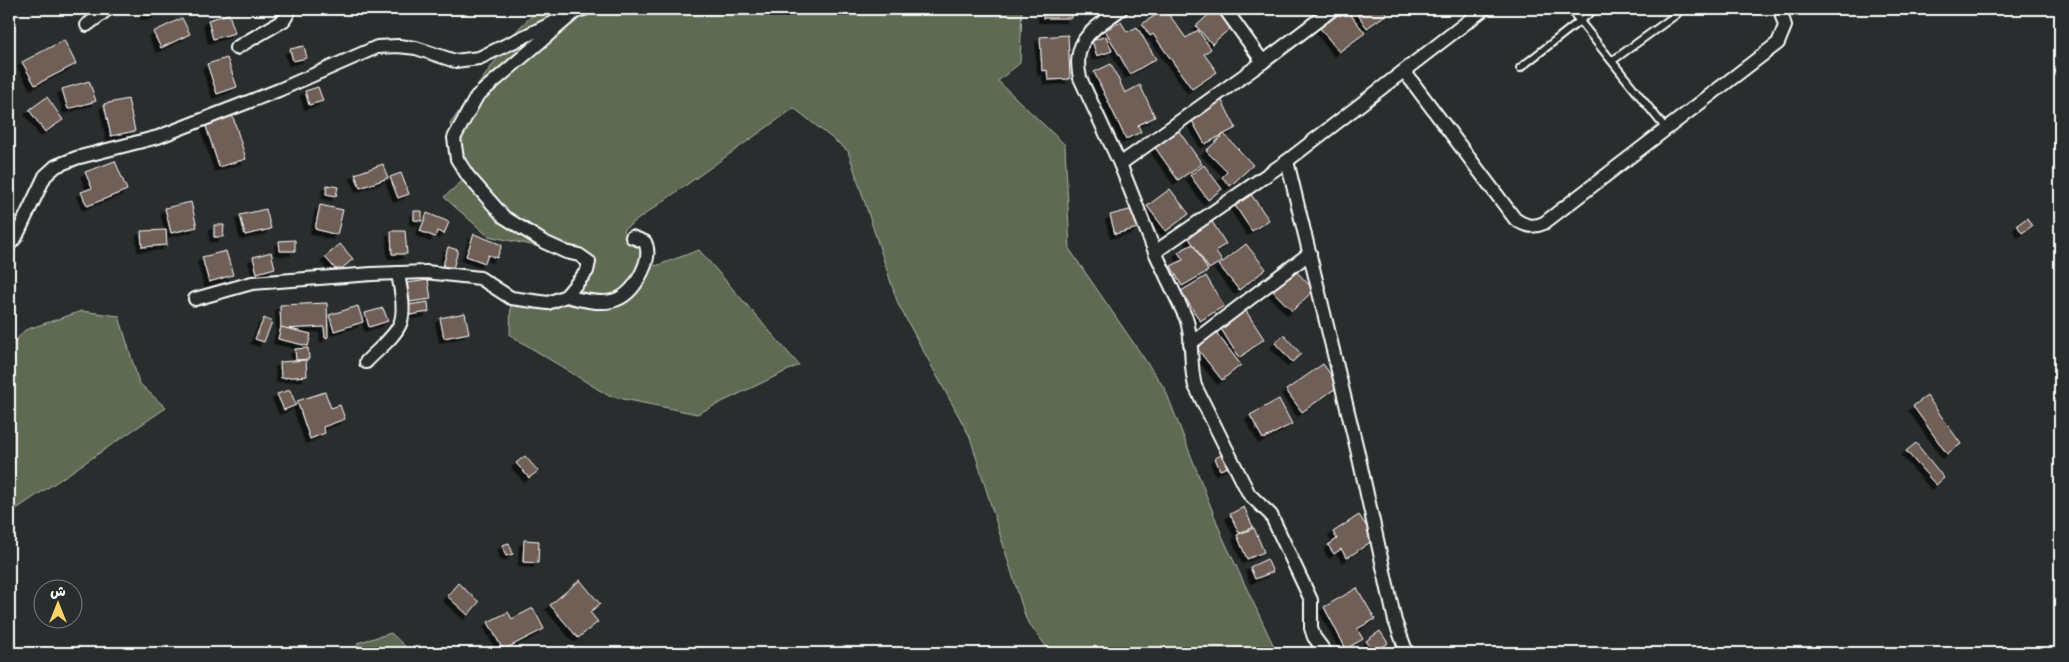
<svg xmlns="http://www.w3.org/2000/svg" width="2069" height="662" font-family="'Indie Flower','Playpen Sans Arabic',sans-serif">
<style>
.green{fill:#5e6b53;stroke:#aeb5a9}
.building{fill:#6f5f57;stroke:#fff;filter:url(#shadow)}
.lines{fill:none;stroke-linecap:round;stroke-linejoin:round}
.service-casing{stroke:#fff;stroke-width:10}
.minor-casing{stroke:#fff;stroke-width:16}
.service{stroke:#2a2d2e;stroke-width:6}
.minor{stroke:#2a2d2e;stroke-width:12}
</style>
<defs>
<filter id="shadow"><feDropShadow dx="-4.5" dy="4.5" stdDeviation="0" flood-color="#0009"/></filter>
</defs>
<rect width="100%" height="100%" fill="#2a2d2e"/>
<filter id="ink" filterUnits="userSpaceOnUse"><feTurbulence type="fractalNoise" baseFrequency=".02" numOctaves="2"/><feDisplacementMap in="SourceGraphic" scale="10" xChannelSelector="R" yChannelSelector="G"/><feConvolveMatrix kernelMatrix="1 2 1 2 8 2 1 2 1" color-interpolation-filters="sRGB"/></filter>
<g filter="url(#ink)">
<g class="green">
<path d="M539,9h483l-2,54 -22,18 67,64 5,105 95,139 58,149 54,115h-226l-25,-34 -56,-182 -72,-133 -50,-153 -54,-43 -171,122 33,36 43,-16 100,115 -102,49 -88,-18 -99,-61 1,-37 37,5 39,-32 -8,-16 -91,-19 -44,-39 24,-21 -18,-52 69,-96z"/>
<path d="M82,311l37,5 20,67 27,25 -157,106v-166l16,-18z"/>
<path d="M391,633l21,20h-47l-8,-10z"/>
</g>
<g class="building">
<path d="M144,9h12l1,5 -12,1z"/>
<rect x="1043" y="9" width="28" height="9"/>
<path d="M1165,9l21,29 12,-8 13,19 -7,5 13,18 -25,17 -39,-55 -3,2 -8,-12z"/>
<path d="M1215,9h6l14,15 -23,20 -16,-18z"/>
<path d="M1336,9h10l19,24 -26,19 -22,-28z"/>
<path d="M1354,9h29l4,5 -20,14z"/>
<path d="M229,14l6,19 -22,6 -5,-19z"/>
<path d="M182,18l8,16 -29,14 -8,-16z"/>
<path d="M1121,22l6,10 10,-5 19,32 -26,15 -25,-44z"/>
<path d="M1068,35l2,44 -22,1 -1,-10 -5,1 -2,-34z"/>
<path d="M1106,36l6,15 -15,5 -5,-15z"/>
<path d="M64,40l12,24 -41,21 -13,-23z"/>
<path d="M304,46l3,12 -14,3 -3,-12z"/>
<path d="M227,58l10,29 -20,7 -10,-30z"/>
<path d="M1111,64l14,29 15,-8 15,32 -17,8 3,7 -15,7 -32,-67z"/>
<path d="M89,81l7,20 -28,8 -6,-20z"/>
<path d="M318,87l5,14 -14,4 -4,-14z"/>
<path d="M47,97l16,23 -18,12 -16,-22z"/>
<path d="M128,99l7,32 -24,5 -7,-32z"/>
<path d="M1221,99l15,29 -31,16 -14,-25z"/>
<path d="M232,114l14,45 -27,8 -14,-44z"/>
<path d="M1178,130l24,34 -24,16 -24,-34z"/>
<path d="M1224,134l29,31 -23,21 -8,-9 5,-5 -21,-21z"/>
<path d="M115,161l12,29 -40,16 -6,-14 11,-4 -7,-16z"/>
<path d="M383,164l5,14 -28,10 -5,-14z"/>
<path d="M1204,165l18,24 -14,11 -18,-25z"/>
<path d="M401,173l8,21 -11,4 -8,-21z"/>
<path d="M327,185l11,2 -2,9 -10,-2z"/>
<path d="M1170,189l19,25 -23,17 -19,-25z"/>
<path d="M1250,193l19,27 -17,11 -18,-27z"/>
<path d="M191,202l6,25 -26,6 -6,-25z"/>
<path d="M320,205l23,5 -6,25 -22,-6z"/>
<path d="M266,209l5,20 -26,6 -5,-20z"/>
<path d="M1133,209l5,19 -23,6 -5,-19z"/>
<path d="M414,211h8v10l-8,-1z"/>
<path d="M427,213l22,9 -5,12 -7,-3 -2,6 -15,-6z"/>
<path d="M2027,218l5,8 -10,7 -5,-8z"/>
<path d="M1211,220l15,24 -11,7 7,10 -13,8 -22,-34z"/>
<path d="M214,225h10l-1,12h-9z"/>
<path d="M166,230l1,15 -25,2 -1,-16z"/>
<path d="M391,231h14l2,23h-15z"/>
<path d="M474,234l28,11 -5,13 -9,-3 -3,8 -19,-7z"/>
<path d="M295,240v11h-15l-1,-10z"/>
<path d="M340,244l13,15 -15,13 -13,-15z"/>
<path d="M1193,244l15,27 -26,15 -11,-20 12,-6 -5,-8z"/>
<path d="M1246,244l20,25 -27,21 -20,-25z"/>
<path d="M448,247l10,3 -5,19 -10,-3z"/>
<path d="M226,251l7,24 -24,7 -7,-25z"/>
<path d="M271,252l4,16 -18,5 -4,-16z"/>
<path d="M1294,269l20,21 -22,21 -20,-21z"/>
<path d="M1206,276l18,30 -24,15 -19,-30z"/>
<path d="M428,280l3,19 -22,3 -2,-19z"/>
<path d="M428,302l1,10 -19,3 -2,-10z"/>
<path d="M327,303l1,34 -3,1 -1,-11 -43,2 -1,-24z"/>
<path d="M358,306l5,16 -29,9 -5,-16z"/>
<path d="M383,308l5,13 -19,6 -4,-14z"/>
<path d="M1246,311l18,28 -25,19 -19,-31z"/>
<path d="M465,313l4,20 -25,5 -4,-20z"/>
<path d="M264,318l8,4 -8,20 -9,-3z"/>
<path d="M281,327l30,7 -3,12 -30,-7z"/>
<path d="M1215,331l26,34 -19,15 -27,-34z"/>
<path d="M1284,335l17,19 -9,8 -17,-19z"/>
<path d="M308,348l1,11 -13,1 -1,-11z"/>
<path d="M306,360l1,16 -26,2 -1,-16z"/>
<path d="M1323,364l16,22 -37,26 -16,-22z"/>
<path d="M290,390l6,15 -12,5 -7,-16z"/>
<path d="M325,392l6,16 9,-3 5,14 -22,8 2,6 -15,6 -13,-38z"/>
<path d="M1927,396l34,48 -14,10 -34,-48z"/>
<path d="M1279,399l13,25 -29,15 -13,-24z"/>
<path d="M1916,443l28,35 -8,7 -30,-34z"/>
<path d="M1226,453l5,13 -11,4 -5,-12z"/>
<path d="M525,456l13,15 -9,7 -13,-15z"/>
<path d="M1244,507l9,20 -14,6 -9,-19z"/>
<path d="M1359,515l16,24 -28,19 -6,-9 -7,5 -6,-9 9,-6 -4,-7z"/>
<path d="M1254,528l10,24 -17,7 -10,-24z"/>
<path d="M524,540l15,1 -1,22 -15,-1z"/>
<path d="M509,543l4,11 -7,2 -4,-11z"/>
<path d="M1267,559l6,13 -18,7 -5,-12z"/>
<path d="M580,580l20,24 -10,8 8,10 -20,16 -28,-33z"/>
<path d="M458,583l21,19 -11,13 -21,-19z"/>
<path d="M1357,588l18,31 -18,10 6,10 -17,10 -22,-42z"/>
<path d="M533,608l11,21 -41,21 -15,-28 20,-10 4,7z"/>
<path d="M1380,631l8,12 -13,10 -9,-12z"/>
<path d="M1374,648l2,5h-14z"/>
</g>
<g class="lines">
<g class="service-casing">
<g id="service">
<path d="M1570,9l97,121"/>
<path d="M1612,61l65,-47 3,-5"/>
<path d="M1520,68l75,-59"/>
</g>
</g>
<g class="minor-casing">
<g id="minor">
<path d="M1121,9c-27,20 -50,30 -41,69l40,86 35,88 31,66c8,22 3,46 9,68l54,108 22,21 40,85v28l3,9 12,16"/>
<path d="M1225,9l38,53"/>
<path d="M87,25l21,-16"/>
<path d="M236,48l48,-28 3,-5 1,-6"/>
<path d="M1404,71l111,148c10,7 18,9 29,4l234,-180 7,-17 -5,-17"/>
<path d="M1287,161l70,288 38,172 12,32"/>
<path d="M1120,164l143,-102 70,-53"/>
<path d="M9,245l7,-8 29,-61 11,-10 20,-8 82,-21 121,-47 98,-43 21,-1 18,2 39,13 24,-3 80,-38"/>
<path d="M1155,252l132,-91 197,-152"/>
<path d="M566,296c35,9 59,13 76,-24 5,-10 8,-20 3,-30l-13,-5"/>
<path d="M195,299l57,-16 120,-9 54,-2 54,6 31,20 37,5 18,-7 21,-25 2,-9 -10,-7 -13,-3 -22,-10 -40,-25 -36,-41 -11,-17 -3,-21 23,-42 98,-84 9,-3"/>
<path d="M1190,344l120,-91"/>
<path d="M366,362c10,-11 28,-24 34,-38 6,-15 0,-36 -2,-51"/>
</g>
</g>
<use href="#service" class="service"/>
<use href="#minor" class="minor"/>
</g>
</g>
<rect width="2069" height="662" fill="none" stroke="#2a2d2e" stroke-width="30"/>
<rect x="15" y="15" width="2039" height="632" fill="none" stroke="#fff" stroke-width="2" filter="url(#ink)"/>
<g transform="translate(58 604)"><circle r="24" fill="#2a2d2e" stroke="#7f8182"/>
<path d="M0-4L9 19L0 12L-9 19Z" fill="#ffd166"/>
<text y="-8" font-size="14" font-weight="bold" text-anchor="middle" fill="#ffffff">ش</text>
</g>
</svg>
